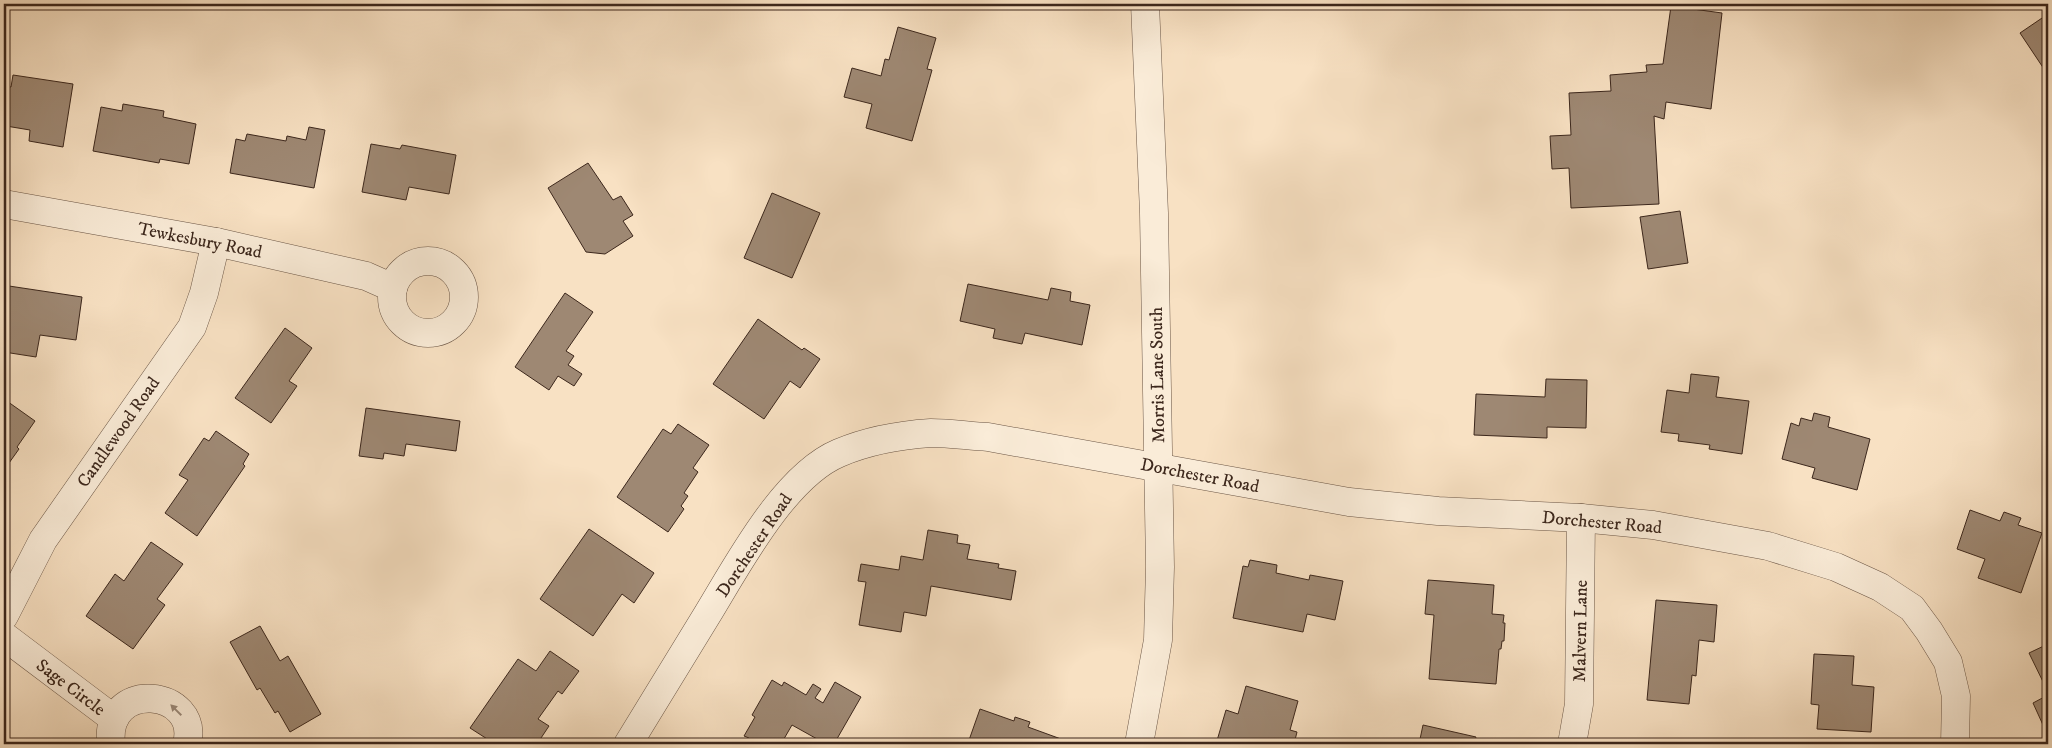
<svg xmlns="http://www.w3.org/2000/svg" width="2052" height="748" font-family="'IM FELL DW Pica',serif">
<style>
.building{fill:#9e8873;stroke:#3c271c}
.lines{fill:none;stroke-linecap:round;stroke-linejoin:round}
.minor-casing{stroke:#6b5646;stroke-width:29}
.minor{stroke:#faecd8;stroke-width:28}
.oneway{fill:#9b8a7a}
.labels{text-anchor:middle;stroke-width:4;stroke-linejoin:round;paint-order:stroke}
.street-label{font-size:18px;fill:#3c271c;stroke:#faecd8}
</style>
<rect width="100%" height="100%" fill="#f8e1c3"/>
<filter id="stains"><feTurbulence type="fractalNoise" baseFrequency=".004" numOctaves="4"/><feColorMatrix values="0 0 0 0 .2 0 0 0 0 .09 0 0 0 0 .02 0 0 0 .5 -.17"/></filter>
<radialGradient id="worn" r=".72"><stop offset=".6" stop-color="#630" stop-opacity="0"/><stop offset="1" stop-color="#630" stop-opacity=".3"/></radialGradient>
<g class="building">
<path d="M1671,6l51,7 -11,96 -45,-7 -2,17 -10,-3 5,88 -88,4 -2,-40 -17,1 -2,-33 21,-1 -2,-42 42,-2 -1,-16 37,-3 -1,-7 17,-1z"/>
<path d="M2045,16l3,6v53l-28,-42z"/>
<path d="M898,27l38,11 -9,31 5,1 -20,71 -46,-13 6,-24 -28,-7 8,-29 29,8 4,-17 4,1z"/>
<path d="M13,75l60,9 -10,63 -34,-6 1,-11 -24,-4 1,-4h-3v-36l7,1z"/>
<path d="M123,104l41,7 -1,6 33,7 -7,40 -29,-5 -1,4 -66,-12 8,-44 21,4z"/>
<path d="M309,127l16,3 -11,58 -84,-15 6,-34 9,2 2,-7 39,7 1,-5 19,4z"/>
<path d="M371,144l29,5 2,-4 54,10 -7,39 -40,-7 -3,13 -44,-8z"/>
<path d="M588,163l25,37 8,-4 12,19 -10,6 10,15 -28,18 -19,-2 -38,-64z"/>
<path d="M772,193l48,20 -28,65 -48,-20z"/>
<path d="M1680,211l8,52 -40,6 -8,-52z"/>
<path d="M968,284l80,16 3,-12 20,4 -1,9 20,4 -8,40 -57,-12 -3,11 -29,-6 2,-9 -35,-8z"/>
<path d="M9,286l73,11 -6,43 -36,-5 -4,22 -32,-5v-31z"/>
<path d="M565,293l28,19 -27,39 8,5 -6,9 14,9 -8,12 -16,-10 -9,14 -34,-23z"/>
<path d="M758,319l44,31 2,-2 16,11 -20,29 -10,-7 -26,38 -51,-35z"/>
<path d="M285,328l27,20 -23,33 8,5 -26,37 -36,-25z"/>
<path d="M1691,374l28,3 -3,20 33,4 -7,53 -33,-5 1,-4 -32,-4 1,-7 -18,-2 6,-42 22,3z"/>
<path d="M1546,379l41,1 -1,48 -39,-1v11l-73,-3 2,-41 69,3z"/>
<path d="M4,399l31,22 -18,26 2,2 -15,21z"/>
<path d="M366,408l94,13 -4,30 -50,-7 -2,12 -20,-3 -1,6 -24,-3z"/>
<path d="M1814,413l16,4 -2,10 42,12 -13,51 -45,-12 3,-10 -33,-9 9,-36 8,3 2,-8 11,3z"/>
<path d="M678,424l31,21 -16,23 5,4 -14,21 4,3 -7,10 3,3 -16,23 -51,-35 46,-68 8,5z"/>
<path d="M216,431l33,23 -6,10 2,2 -48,70 -32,-23 23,-33 -9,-5 25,-37 5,3z"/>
<path d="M1970,510l30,11 4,-9 17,6 -3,7 24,8 -21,60 -43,-15 7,-19 -28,-10z"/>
<path d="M589,529l65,44 -20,30 -12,-9 -29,42 -53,-37z"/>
<path d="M928,530l30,5 -1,8 13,2 -3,14 32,5 -1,4 18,3 -5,29 -80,-14 -5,30 -22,-4 -3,20 -42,-7 7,-43 -8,-1 3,-17 38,6 2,-14 22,4z"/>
<path d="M151,542l32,22 -26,35 8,6 -32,44 -47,-33 29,-42 9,7z"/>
<path d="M1250,560l27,5 -1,8 33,7 1,-5 33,6 -8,39 -28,-6 -4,18 -70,-14 10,-52 5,1z"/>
<path d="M1428,580l66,5 -2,29 12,1 -1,8h2l-1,18h-2l-1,8h-2l-3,35 -67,-5 5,-64 -9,-1z"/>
<path d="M1656,600l61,5 -3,37 -15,-2 -3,36 -4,-1 -3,29 -42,-4z"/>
<path d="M260,626l20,35 8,-5 33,58 -31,18 -12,-21 -3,2 -15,-25 -3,2 -27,-48z"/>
<path d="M2048,644v48l-19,-39z"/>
<path d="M550,651l29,20 -17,23 -4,-3 -20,28 11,7 -12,18h-42l-25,-16 48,-69 18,12z"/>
<path d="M1814,654l40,2 -2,29 22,2 -3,45 -54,-3 2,-24 -8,-1z"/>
<path d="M772,680l10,6 2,-4 22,13 7,-11 8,5 -6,9 8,5 12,-21 26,15 -27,47h-8l-34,-19 -11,19h-35l3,-6 -5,-2 11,-19 -3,-2z"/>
<path d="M1246,686l52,15 -8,29 7,2 -3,12h-78l10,-34 12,4z"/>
<path d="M2048,695v41l-15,-33z"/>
<path d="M980,709l34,12 1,-4 15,5 -2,5 33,12 -2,5 -91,-1z"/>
<path d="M1423,725l53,12 -2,7h-55z"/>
</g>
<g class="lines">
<g class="minor-casing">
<g id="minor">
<path d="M4,204l212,38 150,34 27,12"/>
<circle cx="428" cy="297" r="36"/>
<path d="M4,616l39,-76 149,-213 12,-34 12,-51"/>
<path d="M4,636l110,83"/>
<path d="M111,744c-7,-66 90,-55 76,0"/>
<path d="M628,744c26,-43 53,-86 79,-129 30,-49 77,-139 132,-162 28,-12 61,-18 92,-20 19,0 38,3 57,4l361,65 89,9 143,7 72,7 115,21 68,21 44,20 32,21 17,23 19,31 8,34 -1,48"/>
<path d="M1139,744l19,-104 2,-73 -6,-354 -9,-209"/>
<path d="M1572,744l7,-40 2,-186"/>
</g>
</g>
<use href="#minor" class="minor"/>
</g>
<defs><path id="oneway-solid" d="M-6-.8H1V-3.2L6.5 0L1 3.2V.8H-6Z" transform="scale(1.25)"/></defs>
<use class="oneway" href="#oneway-solid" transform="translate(176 710) rotate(-135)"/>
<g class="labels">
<g class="street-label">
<text transform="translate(200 240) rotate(11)" y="6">Tewkesbury Road</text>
<text transform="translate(1157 375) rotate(-91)" y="6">Morris Lane South</text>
<text transform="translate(118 432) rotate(-55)" y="6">Candlewood Road</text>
<text transform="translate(1200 475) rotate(11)" y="6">Dorchester Road</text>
<text transform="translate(1602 522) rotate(5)" y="6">Dorchester Road</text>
<text transform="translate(754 545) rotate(-56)" y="6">Dorchester Road</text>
<text transform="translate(1580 631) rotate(-89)" y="6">Malvern Lane</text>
<text transform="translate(71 687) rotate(37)" y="6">Sage Circle</text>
</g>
</g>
<rect width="2052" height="748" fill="none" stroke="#f8e1c3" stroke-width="20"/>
<rect x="5" y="5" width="2042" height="738" fill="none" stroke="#3c271c" stroke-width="2.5"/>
<rect x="10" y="10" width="2032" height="728" fill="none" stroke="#3c271c"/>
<rect width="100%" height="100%" filter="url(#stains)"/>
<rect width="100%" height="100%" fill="url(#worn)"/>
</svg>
